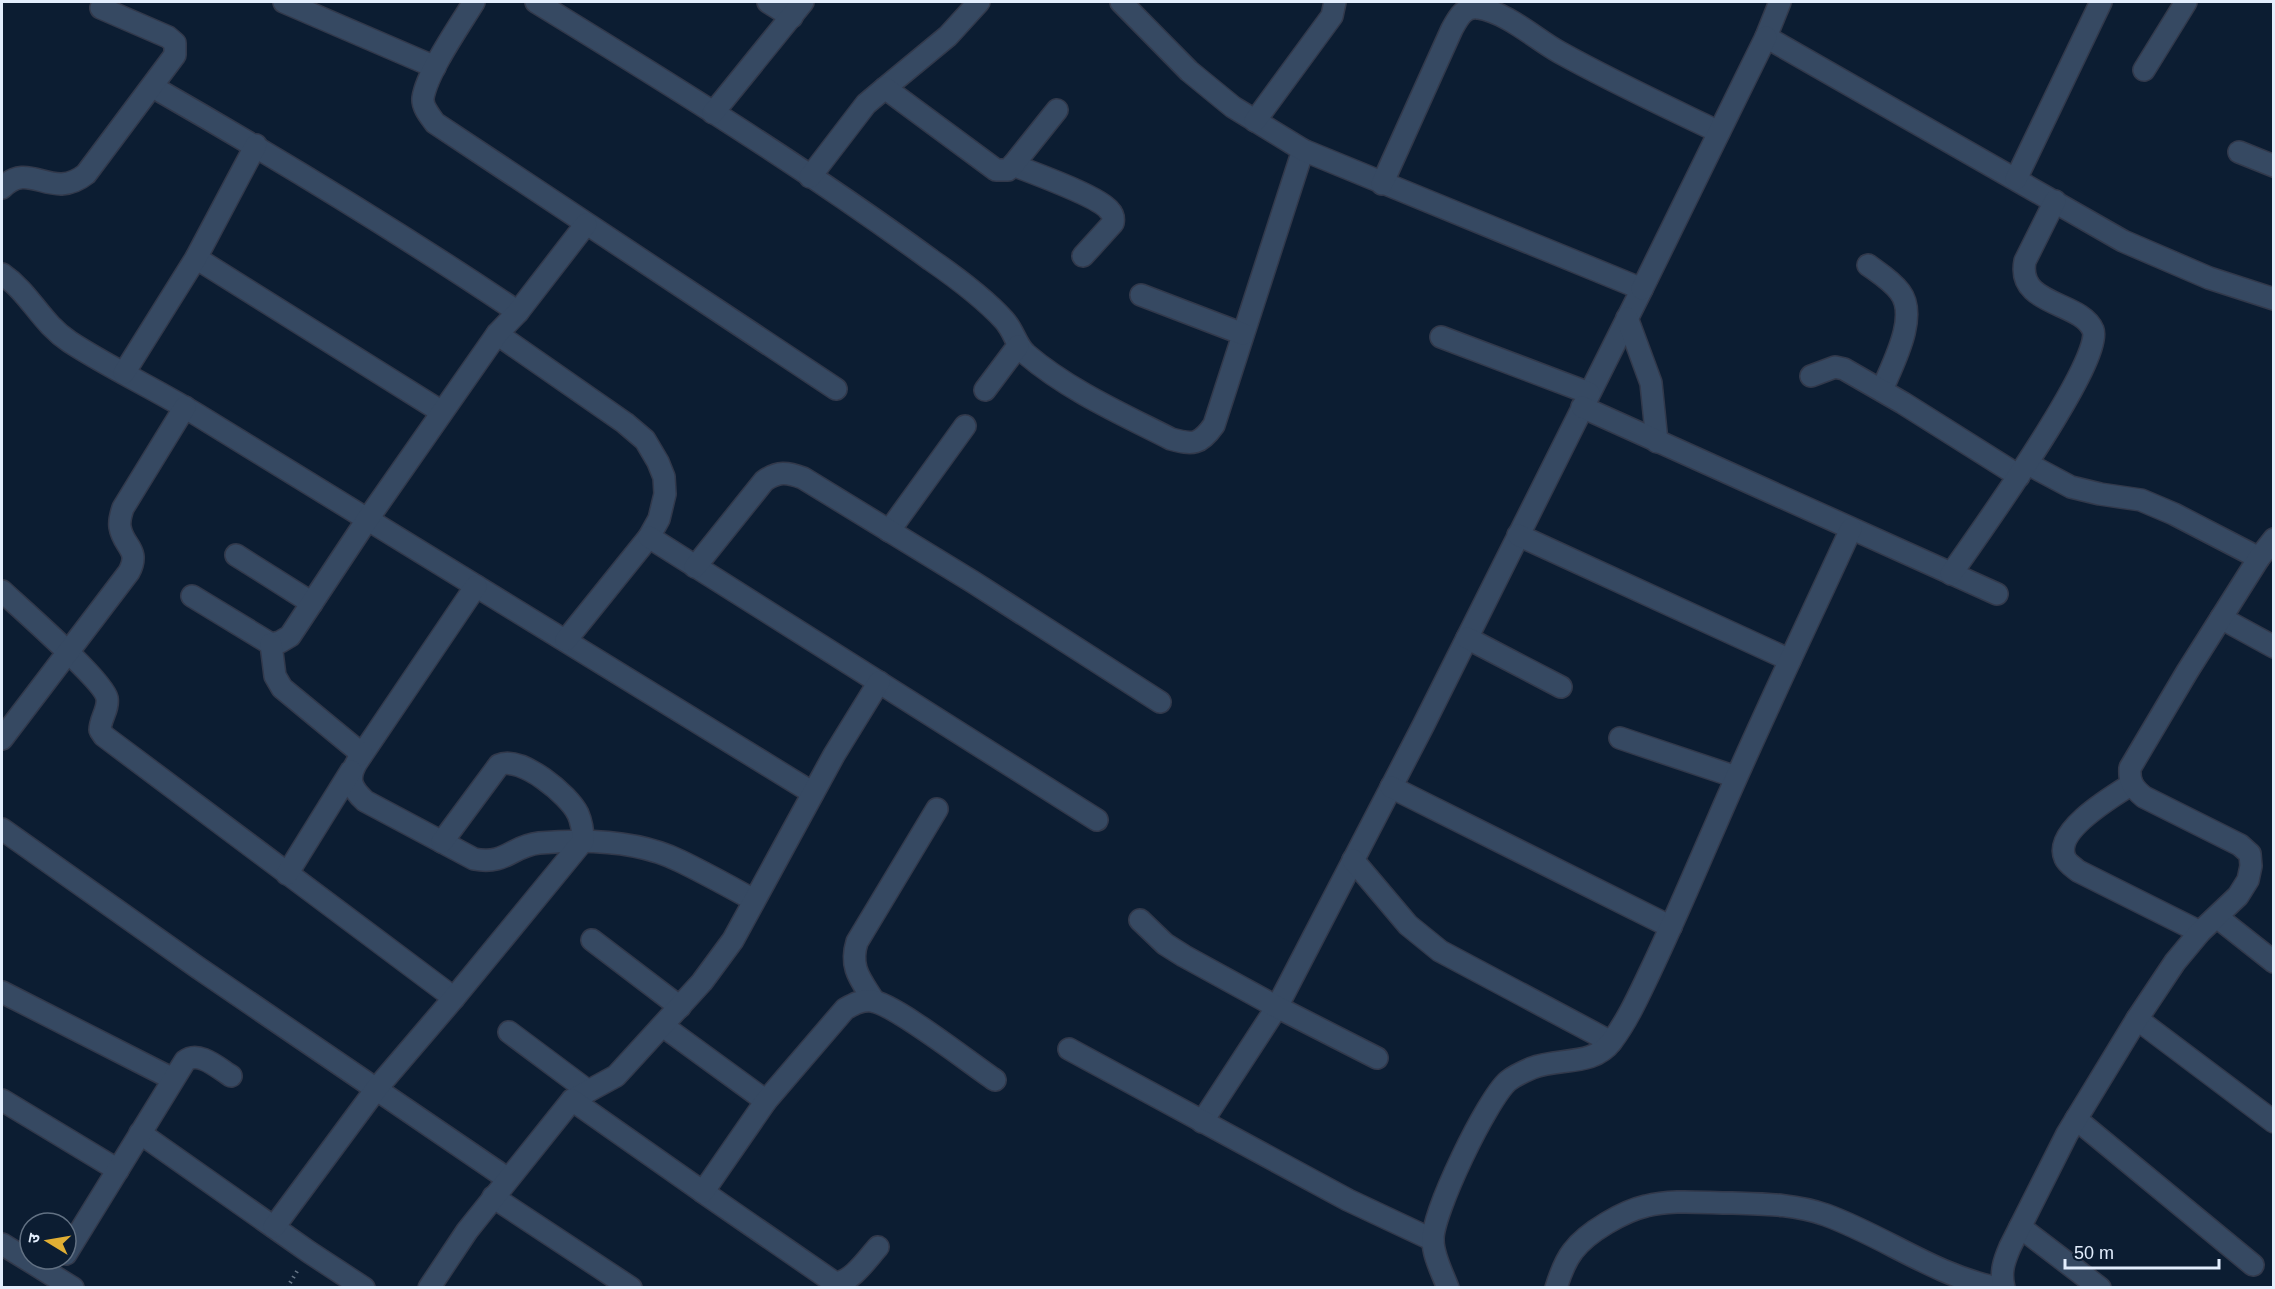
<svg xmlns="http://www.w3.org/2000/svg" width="2275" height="1289" font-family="Arial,'Noto Sans Devanagari',sans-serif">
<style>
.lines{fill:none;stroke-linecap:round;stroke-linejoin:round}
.minor-casing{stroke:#32394b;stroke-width:24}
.path{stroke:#667587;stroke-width:4;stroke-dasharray:1.5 4.5;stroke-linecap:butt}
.minor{stroke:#364962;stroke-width:21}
</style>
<rect width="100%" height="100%" fill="#0c1d32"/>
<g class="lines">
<g class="minor-casing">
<g id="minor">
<path d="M284,2l151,65"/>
<path d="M474,2c-14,23 -47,70 -51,96 -1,9 7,18 12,25l401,266"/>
<path d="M536,2c134,82 268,165 395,258 26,18 52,37 73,60 10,11 12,25 22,34 42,36 96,60 145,85 22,6 29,6 43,-14l89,-275"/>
<path d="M768,2l24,15"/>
<path d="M1121,2l68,69 44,36 70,43 339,139 -219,437 -146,281 -75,115"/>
<path d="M1780,2l-14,35 357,204 86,37 65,21"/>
<path d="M2144,70l42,-68"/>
<path d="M153,87c124,71 246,145 365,225"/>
<path d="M885,88l63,-52 31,-34"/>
<path d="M713,113l90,-111"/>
<path d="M1255,121l77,-105 3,-14"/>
<path d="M2239,152l35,14"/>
<path d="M1013,165c20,8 85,31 96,45 4,4 5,8 4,13l-30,33"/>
<path d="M810,177l56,-73 19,-16 111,82h12l5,-5 44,-55"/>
<path d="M2016,179l85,-177"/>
<path d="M1382,184l70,-155c6,-11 12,-23 26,-21 30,5 56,30 81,44 52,29 106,54 160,80"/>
<path d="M2,188c28,-29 49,14 84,-14l89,-119v-12l-7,-6 -67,-29"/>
<path d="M196,258l246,154"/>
<path d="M1868,265c11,8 24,16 32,27 19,25 -8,73 -18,98"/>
<path d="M2,274c29,20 38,48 68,68 40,26 85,47 126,72 205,128 412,251 617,379"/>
<path d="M1642,289l124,-252"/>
<path d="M1141,295l102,39"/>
<path d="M1627,318l24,65 6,59"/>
<path d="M497,334l128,89 20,17 13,22 6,15 1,17 -6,25 -10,18 -83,103"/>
<path d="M1441,337l148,56"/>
<path d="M124,373l72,-115 60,-113"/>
<path d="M1811,376l24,-9 9,2 59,34 116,73"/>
<path d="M985,390l33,-44"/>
<path d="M1582,407l415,187"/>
<path d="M2028,464l43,23 29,7 41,6 33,14 85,44"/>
<path d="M889,531l76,-105"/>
<path d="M1518,535l272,125"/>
<path d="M649,537l448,283"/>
<path d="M236,555l76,48"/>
<path d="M695,567l69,-86c14,-10 23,-9 39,-3l170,104 187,120"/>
<path d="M1951,574c23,-33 154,-215 142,-244 -12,-29 -77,-24 -68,-69l30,-60"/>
<path d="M476,586l-119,176c-10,17 -6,26 8,39l109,58c33,6 37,-13 65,-16 47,-4 99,-3 141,18 25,12 50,26 74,39"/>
<path d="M2,591c17,16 102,90 105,107 2,11 -7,21 -7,32l4,6 350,262"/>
<path d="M192,596l79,48 9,-2 10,-6 77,-116 130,-186 21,-22 68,-88"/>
<path d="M2221,618l53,29"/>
<path d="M1467,638l94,49"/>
<path d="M271,644l4,32 7,12 80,66"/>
<path d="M1620,738l116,39"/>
<path d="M2,739l127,-167c12,-23 -6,-25 -9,-45 -1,-6 1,-13 3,-19l62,-101"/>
<path d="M2132,784c-19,12 -79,47 -67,74 2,5 8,9 13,13l122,61"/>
<path d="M1391,787l280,140"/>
<path d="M2,829l195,138 311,212"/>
<path d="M1353,860l55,65 32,26 171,91"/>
<path d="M287,874l64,-103"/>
<path d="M2217,917l57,45"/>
<path d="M1140,920l25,24 19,12 93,51 100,51"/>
<path d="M592,940l88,67"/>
<path d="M2,992l171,87"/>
<path d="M874,1001c-13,-21 -25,-33 -17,-59l80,-133"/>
<path d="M2137,1019l137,103"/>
<path d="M663,1026l103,75"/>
<path d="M509,1032l79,59"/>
<path d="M1069,1049l279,151 85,40"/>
<path d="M2,1100l116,70"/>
<path d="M572,1100l44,-24 86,-94 31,-42 101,-185 45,-73"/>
<path d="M2076,1119l177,146"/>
<path d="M140,1133l169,119 55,36"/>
<path d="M703,1192l132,91c17,-1 32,-24 43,-36"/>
<path d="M493,1197l138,91"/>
<path d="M274,1227l103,-139 77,-90 129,-157c0,-9 -1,-18 -5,-27 -9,-19 -57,-59 -79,-49l-57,77"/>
<path d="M2020,1227l80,61"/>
<path d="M2,1244l71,44"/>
<path d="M66,1254l119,-193c14,-11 33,7 46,15"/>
<path d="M429,1288l38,-57 105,-131 131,92 63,-91 79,-92c9,-5 16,-9 27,-8 23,3 99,63 123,79"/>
<path d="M1448,1288c-6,-16 -15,-32 -15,-48 -1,-27 54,-141 75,-159 6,-5 17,-10 24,-13 27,-11 61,-1 80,-27 15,-20 26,-44 37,-67 24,-50 45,-100 67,-150 43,-100 90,-197 135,-295"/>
<path d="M1556,1288c4,-13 9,-27 17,-37 14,-19 51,-40 73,-45 27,-7 58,-3 86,-3 32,1 63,1 94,12 60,22 106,59 171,73"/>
<path d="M2004,1288c-4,-16 0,-27 6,-41l57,-113 70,-115 38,-57 25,-30 38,-36 10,-16 3,-14 -1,-12 -10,-9 -96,-48c-11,-9 -15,-15 -14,-29l57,-96 72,-114 15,-19"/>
</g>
</g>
<path class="path" d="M287,1288l12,-20"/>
<use href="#minor" class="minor"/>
</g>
<rect width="2275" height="1289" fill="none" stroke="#e3eefd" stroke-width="6"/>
<g transform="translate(48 1241) rotate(281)"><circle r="28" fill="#0c1d32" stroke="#627183" stroke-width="1.5"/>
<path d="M0-4.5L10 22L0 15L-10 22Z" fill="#e1af34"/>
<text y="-9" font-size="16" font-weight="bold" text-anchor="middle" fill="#e3eefd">उ</text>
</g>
<path d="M2065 1259v9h154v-9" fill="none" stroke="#e3eefd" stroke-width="3"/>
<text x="2074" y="1259" font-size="18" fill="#e3eefd" stroke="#0c1d32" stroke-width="4.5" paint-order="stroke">50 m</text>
</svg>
